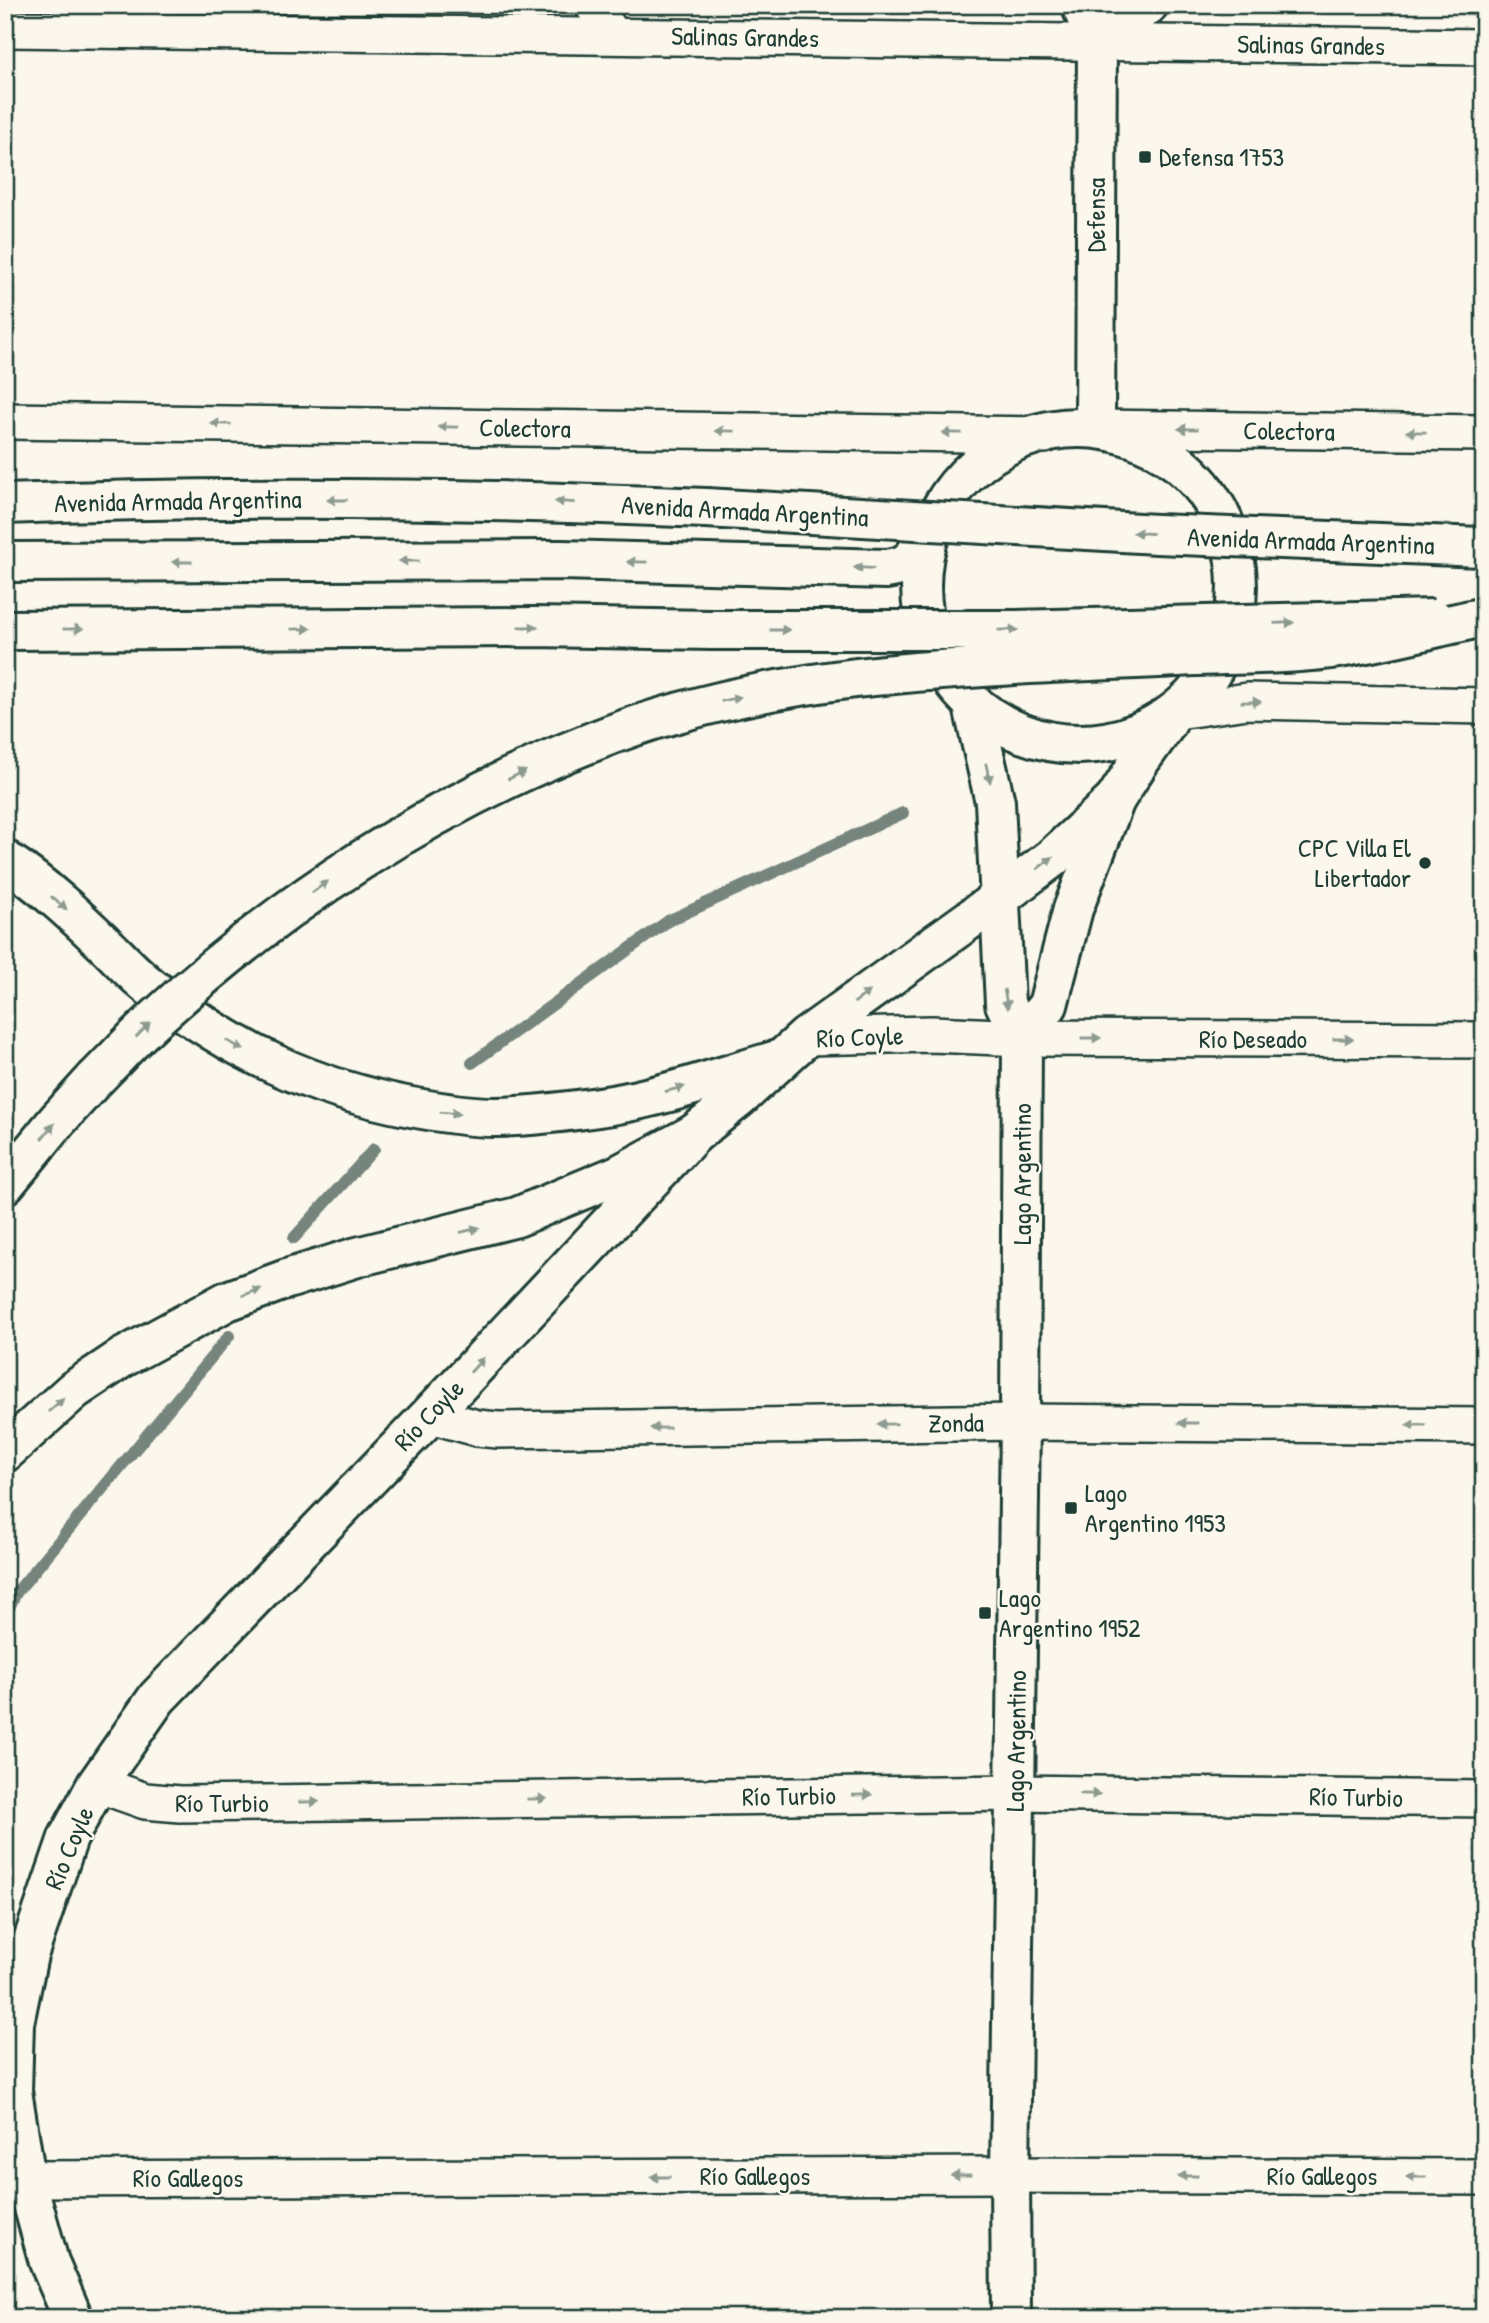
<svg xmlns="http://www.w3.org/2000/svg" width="1489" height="2323" font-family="'Patrick Hand',sans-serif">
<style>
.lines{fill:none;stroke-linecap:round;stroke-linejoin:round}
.stream{stroke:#74847b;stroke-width:12}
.street-casing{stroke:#1f3d34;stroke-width:40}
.secondary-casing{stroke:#1f3d34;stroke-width:44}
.primary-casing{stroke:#1f3d34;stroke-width:44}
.highway-casing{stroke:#1f3d34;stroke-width:44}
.street{stroke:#fbf7ec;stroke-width:35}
.secondary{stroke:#fbf7ec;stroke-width:38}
.primary{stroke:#fbf7ec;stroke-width:38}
.highway{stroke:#fbf7ec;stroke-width:38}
.primary-bridge-casing{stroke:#1f3d34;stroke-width:44;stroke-linecap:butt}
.highway-bridge-casing{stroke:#1f3d34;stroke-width:44;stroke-linecap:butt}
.primary-bridge{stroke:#fbf7ec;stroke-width:38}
.highway-bridge{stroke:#fbf7ec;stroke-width:38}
.oneway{fill:#8d9a90}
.poi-dot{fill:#1f3d34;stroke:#fbf7ec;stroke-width:2.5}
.labels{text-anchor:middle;stroke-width:5;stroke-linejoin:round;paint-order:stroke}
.street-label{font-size:26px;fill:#1f3d34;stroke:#fbf7ec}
.poi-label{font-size:26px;fill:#1f3d34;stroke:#fbf7ec;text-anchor:start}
</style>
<rect width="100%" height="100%" fill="#fbf7ec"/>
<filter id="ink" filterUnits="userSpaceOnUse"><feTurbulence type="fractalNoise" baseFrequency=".0143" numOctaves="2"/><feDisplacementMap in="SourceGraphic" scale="14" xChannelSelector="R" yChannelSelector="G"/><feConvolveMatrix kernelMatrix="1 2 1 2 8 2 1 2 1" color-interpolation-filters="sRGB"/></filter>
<g filter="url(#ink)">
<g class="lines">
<g class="stream">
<path d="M472,1063l196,-142 235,-108"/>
<path d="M294,1238l80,-89"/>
<path d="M5,1616l11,-23 213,-257"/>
</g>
<g class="street-casing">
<g id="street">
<path d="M593,5l20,30"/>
<path d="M5,29l1479,18"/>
<path d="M5,421l1040,14"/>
<path d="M1095,428l389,5"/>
<path d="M1184,710l63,-9 237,5"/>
<path d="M806,1037l126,-3 90,4 462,2"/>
<path d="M430,1415l47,13 21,2 522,-8 464,4"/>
<path d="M97,1784l48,17 35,3 835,-11 469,6"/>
<path d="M26,2179l984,-4 474,2"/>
</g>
</g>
<g class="secondary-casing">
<g id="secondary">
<path d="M1081,5l16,37 -2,386"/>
<path d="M1097,42l51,-37"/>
<circle cx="1079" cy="586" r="158"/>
<path d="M973,706l22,96 10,202 17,34 -2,384 -10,753 1,143"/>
<path d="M1022,1038l26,-33 25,-96 42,-109 24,-38 28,-39"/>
<path d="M73,2318l-24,-56 -23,-83 -14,-88 2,-68 14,-68 40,-117 29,-54 60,-86 273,-283 264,-281 45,-36 67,-61 192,-138 54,-41 63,-58"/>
</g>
</g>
<g class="primary-casing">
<g id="primary">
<path d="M5,504c234,-9 468,-6 701,4"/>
<path d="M5,562l556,-2 325,9c19,-2 26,-8 36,-24"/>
<path d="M5,630l529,-3 178,3"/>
<path d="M5,860c38,25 73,58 105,89 14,14 28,29 43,40 80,62 159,99 258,118 27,5 56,10 84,10 39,-1 78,-6 117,-12 57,-10 113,-30 169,-46"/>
</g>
</g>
<g class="highway-casing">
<g id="highway">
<path d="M5,1184l51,-62 39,-43"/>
<path d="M5,1452l69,-62 48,-32 105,-57 60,-22 70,-22 160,-40 101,-42 76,-41"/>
</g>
</g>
<use href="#street" class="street"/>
<use href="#secondary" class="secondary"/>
<use href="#primary" class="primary"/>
<use href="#highway" class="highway"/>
<g class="primary-bridge-casing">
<g id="primary-bridge">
<path d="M706,508l451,26 324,13"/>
<path d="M712,630h303l419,-11"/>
</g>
</g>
<g class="highway-bridge-casing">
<path id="highway-bridge" d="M95,1079c20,-20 39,-41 59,-59 127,-117 277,-215 438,-278 84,-34 174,-53 264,-64 113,-13 227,-16 340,-22 45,-2 91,-1 136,-7 49,-7 99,-21 148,-31"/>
</g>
<use href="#primary-bridge" class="primary-bridge"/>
<use href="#highway-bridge" class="highway-bridge"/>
</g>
<defs><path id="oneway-solid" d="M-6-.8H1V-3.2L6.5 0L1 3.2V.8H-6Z" transform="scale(1.75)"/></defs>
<g class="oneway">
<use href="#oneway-solid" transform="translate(221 424) rotate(-179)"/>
<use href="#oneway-solid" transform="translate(448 427) rotate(-179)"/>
<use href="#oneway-solid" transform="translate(1188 429) rotate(-179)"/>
<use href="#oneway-solid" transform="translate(725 431) rotate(-179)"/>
<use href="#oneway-solid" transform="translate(1416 432) rotate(-179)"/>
<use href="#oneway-solid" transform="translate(952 433) rotate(-179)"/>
<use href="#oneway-solid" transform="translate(337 500) rotate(-180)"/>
<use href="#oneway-solid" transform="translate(565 502) rotate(-177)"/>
<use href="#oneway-solid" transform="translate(1143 533) rotate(-177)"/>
<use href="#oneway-solid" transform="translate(409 561) rotate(180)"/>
<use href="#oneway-solid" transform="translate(182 562) rotate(-180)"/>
<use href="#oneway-solid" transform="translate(637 562) rotate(-179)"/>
<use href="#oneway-solid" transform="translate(864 568) rotate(-178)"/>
<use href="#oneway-solid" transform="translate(1284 623) rotate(-2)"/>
<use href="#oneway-solid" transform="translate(528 627)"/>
<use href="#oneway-solid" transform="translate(73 629) rotate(-1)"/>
<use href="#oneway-solid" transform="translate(301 629) rotate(-1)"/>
<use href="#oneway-solid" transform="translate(780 630)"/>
<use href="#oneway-solid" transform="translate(1008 630) rotate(-1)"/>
<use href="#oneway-solid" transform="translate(731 699) rotate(-13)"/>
<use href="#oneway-solid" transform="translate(1251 702) rotate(-1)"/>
<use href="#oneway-solid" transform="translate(988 773) rotate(77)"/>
<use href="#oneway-solid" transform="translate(517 775) rotate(-26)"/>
<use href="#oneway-solid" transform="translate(1045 863) rotate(-38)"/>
<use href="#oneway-solid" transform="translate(320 887) rotate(-36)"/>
<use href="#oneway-solid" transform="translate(59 903) rotate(39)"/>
<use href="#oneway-solid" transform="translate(862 997) rotate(-36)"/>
<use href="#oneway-solid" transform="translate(1006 999) rotate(79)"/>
<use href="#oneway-solid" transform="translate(143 1030) rotate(-46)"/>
<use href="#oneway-solid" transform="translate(1091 1038)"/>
<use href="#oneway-solid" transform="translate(1343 1039)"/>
<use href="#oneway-solid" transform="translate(235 1045) rotate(29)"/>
<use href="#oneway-solid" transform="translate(675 1089) rotate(-14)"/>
<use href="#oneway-solid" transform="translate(450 1113) rotate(5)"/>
<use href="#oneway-solid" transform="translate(48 1131) rotate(-50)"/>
<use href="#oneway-solid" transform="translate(470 1230) rotate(-15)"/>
<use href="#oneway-solid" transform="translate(252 1292) rotate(-21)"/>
<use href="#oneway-solid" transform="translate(477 1365) rotate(-47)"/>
<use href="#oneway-solid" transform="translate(56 1405) rotate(-41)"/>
<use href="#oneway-solid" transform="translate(1188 1423) rotate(-180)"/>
<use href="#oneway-solid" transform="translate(887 1424) rotate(179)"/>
<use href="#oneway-solid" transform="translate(1416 1425) rotate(-180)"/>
<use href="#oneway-solid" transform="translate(660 1428) rotate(179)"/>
<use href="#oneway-solid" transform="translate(1090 1794) rotate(1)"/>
<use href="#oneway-solid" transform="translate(862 1795) rotate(-1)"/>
<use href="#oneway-solid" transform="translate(537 1799) rotate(-1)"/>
<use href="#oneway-solid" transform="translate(309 1802) rotate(-1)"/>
<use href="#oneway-solid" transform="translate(961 2175) rotate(180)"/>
<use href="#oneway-solid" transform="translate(1188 2176) rotate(-180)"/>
<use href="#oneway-solid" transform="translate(660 2177) rotate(180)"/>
<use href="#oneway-solid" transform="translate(1416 2177) rotate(-180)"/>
</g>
</g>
<g class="poi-dot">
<rect x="1138" y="150" width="14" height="14" rx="3.5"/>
<circle cx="1425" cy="863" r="7"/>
<rect x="1064" y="1501" width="14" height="14" rx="3.5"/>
<rect x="978" y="1606" width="14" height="14" rx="3.5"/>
</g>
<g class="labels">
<g class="street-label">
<text transform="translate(745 37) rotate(1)" y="9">Salinas Grandes</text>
<text transform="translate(1311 45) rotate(1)" y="9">Salinas Grandes</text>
<text transform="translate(1096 215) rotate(-90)" y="9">Defensa</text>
<text transform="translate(525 428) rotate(1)" y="9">Colectora</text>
<text transform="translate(1289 431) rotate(1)" y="9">Colectora</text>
<text transform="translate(178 501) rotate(-1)" y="9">Avenida Armada Argentina</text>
<text transform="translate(745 511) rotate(3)" y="9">Avenida Armada Argentina</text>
<text transform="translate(1311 541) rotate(2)" y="9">Avenida Armada Argentina</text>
<text transform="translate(860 1037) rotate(-2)" y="9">Río Coyle</text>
<text x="1253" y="1048">Río Deseado</text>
<text transform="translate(1022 1174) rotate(-90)" y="9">Lago Argentino</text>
<text transform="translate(429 1415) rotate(-46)" y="9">Río Coyle</text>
<text transform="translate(956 1423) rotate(-1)" y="9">Zonda</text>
<text transform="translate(1016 1741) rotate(-89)" y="9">Lago Argentino</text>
<text transform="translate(789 1796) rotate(-1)" y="9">Río Turbio</text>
<text transform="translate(1356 1797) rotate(1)" y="9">Río Turbio</text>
<text x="222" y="1812">Río Turbio</text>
<text transform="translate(69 1848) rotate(-67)" y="9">Río Coyle</text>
<text x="755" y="2185">Río Gallegos</text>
<text x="1322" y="2185">Río Gallegos</text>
<text x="188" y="2187">Río Gallegos</text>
</g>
<g class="poi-label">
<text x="1159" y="166">Defensa 1753</text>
<text x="1411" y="857" text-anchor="end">CPC Villa El<tspan x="1411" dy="30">Libertador</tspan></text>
<text x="1085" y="1502">Lago<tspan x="1085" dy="30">Argentino 1953</tspan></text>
<text x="999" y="1607">Lago<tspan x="999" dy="30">Argentino 1952</tspan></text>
</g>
</g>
<rect width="1489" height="2323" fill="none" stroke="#fbf7ec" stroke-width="28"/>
<rect x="14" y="14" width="1461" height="2295" fill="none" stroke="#1f3d34" stroke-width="2.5" filter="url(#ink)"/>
</svg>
